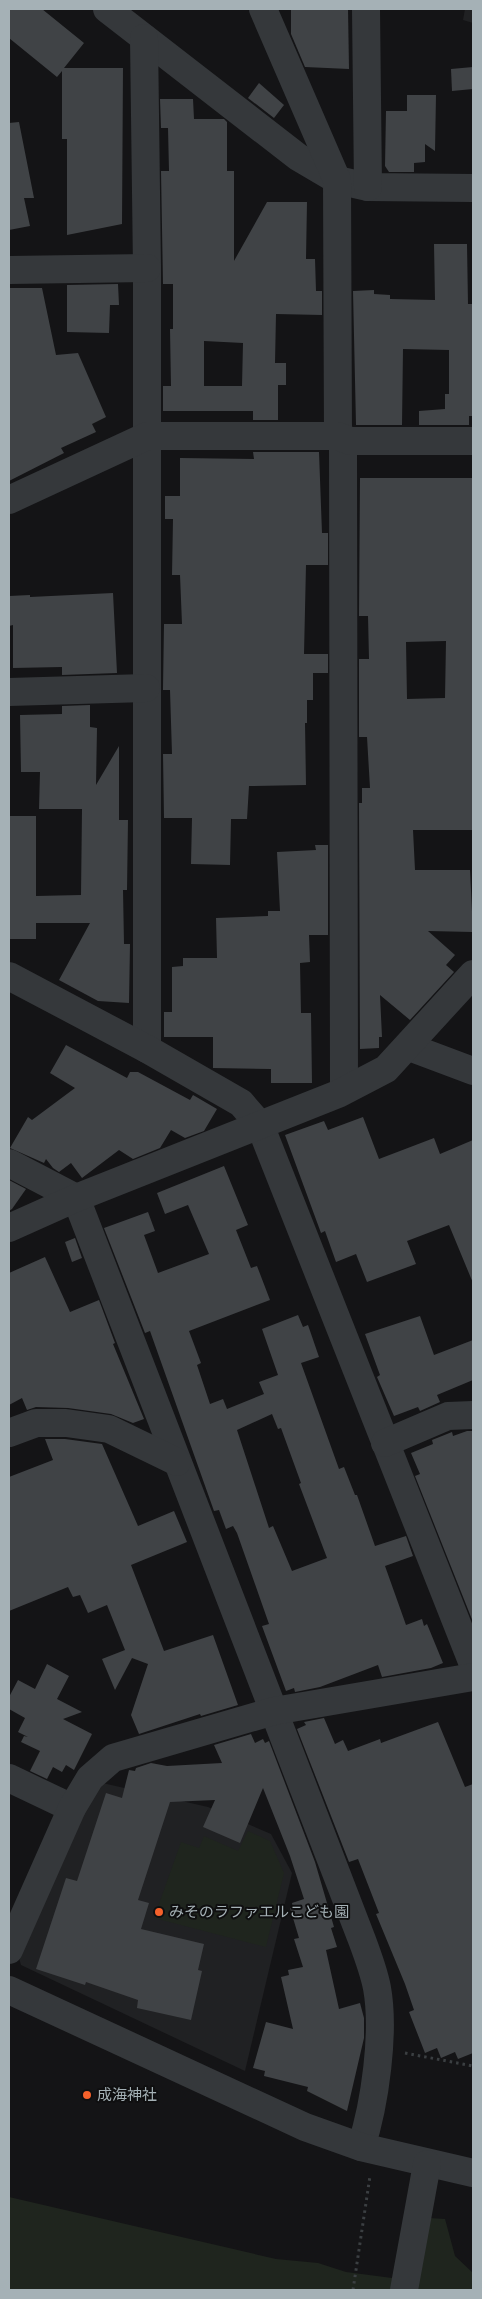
<svg xmlns="http://www.w3.org/2000/svg" width="482" height="2299" font-family="'Asap Condensed','Noto Sans JP',sans-serif">
<style>
.built{fill:#202123}
.green{fill:#1f251e}
.building{fill:#404346;fill-rule:evenodd}
.lines{fill:none;stroke-linecap:round;stroke-linejoin:round}
.path{stroke:#3b3f42;stroke-width:3;stroke-dasharray:2.5 4;stroke-linecap:butt}
.minor{stroke:#35383b;stroke-width:28}
.poi-dot{fill:#f6612b;stroke:#0f0f10;stroke-width:2}
.labels{text-anchor:middle;stroke-width:4;stroke-linejoin:round;paint-order:stroke}
.poi-label{font-size:15px;fill:#a5b1b6;stroke:#0f0f10;text-anchor:start}
</style>
<rect width="100%" height="100%" fill="#141416"/>
<g class="built">
<path d="M465,9h8v14l-10,-3z"/>
<path d="M98,1782l110,25 63,27 21,39 -47,198 -224,-106 -4,-14z"/>
</g>
<g class="green">
<path d="M248,1831l22,10 14,32 -18,74 -112,-29 27,-76 18,6 5,-12 34,15z"/>
<path d="M9,2197l267,62 42,4 28,9 69,9 14,-63 16,1 10,37 18,17v17h-464z"/>
</g>
<g class="building">
<path d="M9,9h33l42,34 -20,25h59l-1,156 -55,11v-96h-5v-68l-5,6 -48,-39z"/>
<path d="M291,9h57l1,60 -44,-2 -14,-33z"/>
<path d="M473,67v22l-21,2 -1,-22z"/>
<path d="M259,83l25,22 -10,13 -26,-20z"/>
<path d="M407,95h29l-1,56 -10,-7v18l-11,1v9h-25l-4,-6 1,-55h21z"/>
<path d="M160,99h33l1,20h30l3,3v49h7v90l33,-59h40l-1,57h9l1,32h6v24l-46,-1 -1,49h11v22h-8v35h-25v-9h-90v-25h8l-1,-57h3v-45h-10l-2,-113h8l-1,-43h-7zM204,341l39,2 -1,43h-38z"/>
<path d="M19,122l15,76h-10l6,28 -21,4v-107z"/>
<path d="M434,244h33l1,60h5v112h-4v9h-50v-14l26,-2v-15h4v-44l-46,-1 -1,76h-46l-3,-134 21,-1v4l16,1v4l45,1z"/>
<path d="M118,284l1,21h-9l-1,28 -42,-1v-47z"/>
<path d="M9,288h33l14,67 22,-2 28,64 -14,7 4,8 -35,16 3,5 -55,28z"/>
<path d="M253,452h66l3,81h6v32h-22l-2,89h24v19h-15v27h-6v23h-2l1,62 -57,1 -2,33h-16l-1,46 -39,-1 1,-46h-28l-1,-64h9l-2,-64h-7v-2l1,-64h18l-2,-49h-8l1,-56h-8v-23h15v-38l74,1z"/>
<path d="M360,478h113v352h-60l2,40h55l3,62 -45,-1 27,24 -9,10 8,7 -44,48 -30,-25 2,42h-3v11l-19,1 -1,-246h3v-15h8l-3,-51h-8v-78h10l-1,-43h-9zM446,641l-1,57 -38,1 -1,-57z"/>
<path d="M113,593l4,80 -55,2v-8l-49,1v-43l-4,1v-30l21,-1v2z"/>
<path d="M90,705v22l7,1 -1,57 23,-39v74h9l-1,70h-4l1,54h6l-1,59 -31,-2 -39,-21 31,-57h-54v16h-27v-123h27v80l45,-1 1,-86h-43l1,-37h-19l-1,-57 42,-1v-8z"/>
<path d="M315,845h13v90h-19l1,27 -10,1 1,50h10l1,70h-41v-14l-58,-1v-31h-49v-25h8v-45l11,-1v-8h34l-1,-40 52,-2v-5h12l-3,-59 39,-2z"/>
<path d="M66,1045l61,33 3,-6h8l52,28 3,-5 24,14 -13,22 -19,7 -14,-8 -11,18 -27,11 -14,-9 -37,28 -11,-15 -12,9 -6,-4 -7,-9 -2,4 -34,-15 18,-31 4,3 43,-32 -25,-15z"/>
<path d="M363,1117l16,42 55,-21 6,16 33,-14v143l-24,-58 -42,16 9,23 -49,18 -11,-28 -20,8 -11,-31 -4,2 -36,-98 39,-14 4,9z"/>
<path d="M224,1166l24,59 -12,5 15,38 6,-2 13,34 -81,31 12,32 -4,2 13,39 13,-5 4,10 37,-15 -5,-12 19,-7 -16,-46 36,-14 5,12 5,-2 11,32 -18,6 38,106 5,-2 11,28h2l18,51 31,-10 7,20 -28,10 21,59 16,-6 2,7 3,-2 16,39 -12,5 -49,9 -4,-12 -58,22 -25,5 -1,-4 -8,3 -24,-65 7,-2 -32,-91 -4,-7 -7,3 -7,-19 -5,1 -64,-180 -5,2 -41,-105 44,-16 7,19 -11,4 14,38 51,-19 -21,-49 -23,9 -8,-21zM272,1414l6,15 3,-1 20,55 -2,1 28,74 -35,13 -19,-45 -4,2 -32,-98z"/>
<path d="M9,1180l17,9 -14,20 -3,2z"/>
<path d="M75,1238l7,20 -10,4 -7,-20z"/>
<path d="M45,1257l25,55 29,-12 16,43 -2,1 31,75 -11,4 -22,-9 -43,-6 -32,-1 -9,3 -5,-12 -13,7v-132z"/>
<path d="M420,1316l14,39 39,-15v40l-36,15 3,7 -20,9 -2,-4 -24,9 -17,-39 3,-2 -15,-41z"/>
<path d="M467,1431h6v191l-58,-146 5,-2 -9,-21 22,-9 -1,-4 20,-8 1,4z"/>
<path d="M45,1439h20l37,5 36,82 36,-15 13,31 -56,23 33,86 49,-16 25,70 -37,11 -1,-2 -61,20 -8,-19 17,-51 -16,-6 -17,32 -13,-31 23,-9 -18,-45 -19,8 -8,-18 -7,2 -5,-10 -59,24v-134l44,-17z"/>
<path d="M47,1664l22,12 -12,23 25,13 -19,7 29,15 -18,36 -8,-5 -4,7 -9,-5 -6,12 -17,-8 10,-20 -19,-9 3,-6 4,1 -10,-5 7,-14 -16,-9v-12l9,-17 17,9z"/>
<path d="M324,1718l11,26 8,-4 5,11 32,-12 1,4 57,-21 27,65 8,-3v269l-15,6 -3,-7 -14,6 -4,-10 -12,5 -16,-41 5,-2 -9,-26 -29,-70 3,-1 -21,-54 -9,3 -52,-133 9,-4 -2,-3z"/>
<path d="M251,1734l4,9 8,-4 2,4 4,-2 46,121 19,65 -3,1 6,19 -11,3 13,59 21,-6 4,15v20l-17,73 -40,-20 1,-4 -44,-11 1,-5 -12,-3 13,-46 27,7 -12,-52 8,-2 -1,-5 15,-3 -9,-28 5,-1 -9,-30h3l-1,-5 12,-4 -14,-43 -27,-68 -23,55 -37,-16 12,-27 -45,2 -32,98 11,3 -8,26 63,15 -6,26 4,1 -11,49 -54,-12 1,-8 -52,-18 -1,3 -49,-16 30,-91 11,3 29,-88 16,5 7,-28 6,1 1,-3 15,-5 16,3 55,-3 -8,-18z"/>
</g>
<g class="lines">
<g class="path">
<path d="M405,2053l68,13"/>
<path d="M353,2290l17,-114"/>
</g>
<g class="minor">
<path d="M107,9l191,148 39,23 31,7 105,1"/>
<path d="M263,9l74,171 1,256 5,11 1,643"/>
<path d="M366,9l2,178"/>
<path d="M144,38l3,230v781"/>
<path d="M9,270l138,-2"/>
<path d="M9,500l138,-64h191l12,5h123"/>
<path d="M9,692l137,-4"/>
<path d="M9,976l138,73 94,54 19,22 213,539"/>
<path d="M409,1047l64,24"/>
<path d="M9,1163l67,35 286,742c6,16 12,32 15,48 8,44 -2,116 -16,159"/>
<path d="M9,1228l67,-30 262,-104 48,-25 87,-95"/>
<path d="M9,1433l27,-10h30l43,6 68,33"/>
<path d="M385,1443l63,-27 25,-1"/>
<path d="M9,1778l63,30"/>
<path d="M9,1950l63,-142 18,-30 23,-20 161,-47 199,-34"/>
<path d="M9,1990l296,137 56,20 112,26"/>
<path d="M404,2290l23,-126"/>
</g>
</g>
<g class="poi-dot">
<circle cx="159" cy="1912" r="5"/>
<circle cx="87" cy="2095" r="5"/>
</g>
<g class="labels">
<g class="poi-label">
<text x="169" y="1917">みそのラファエルこども園</text>
<text x="97" y="2100">成海神社</text>
</g>
</g>
<rect width="482" height="2299" fill="none" stroke="#a5b1b6" stroke-width="20"/>
</svg>
